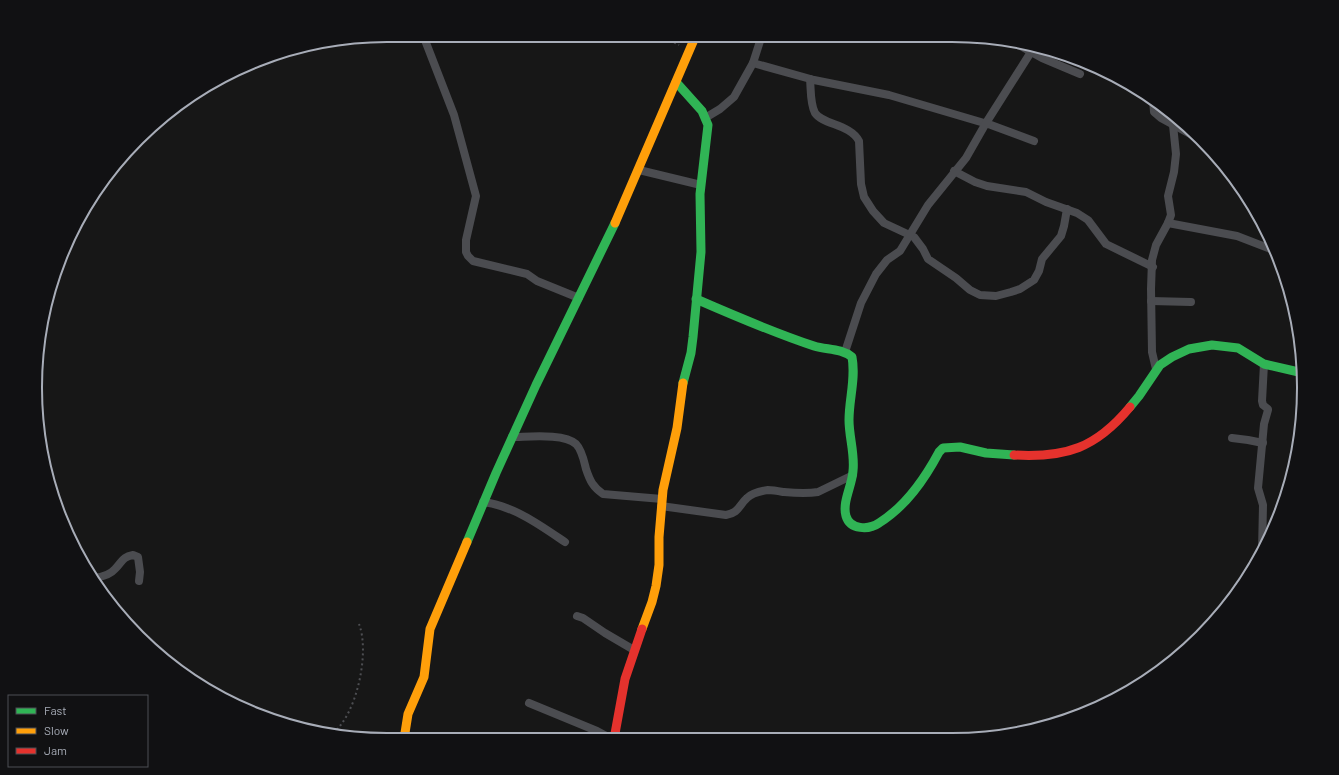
<svg xmlns="http://www.w3.org/2000/svg" width="1339" height="775" font-family="Barlow,sans-serif">
<style>
.lines{fill:none;stroke-linecap:round;stroke-linejoin:round}
.path{stroke:#4d4e52;stroke-width:2;stroke-dasharray:2 3;stroke-linecap:butt}
.street{stroke:#4b4c50;stroke-width:8}
.fast{stroke:#30b455;stroke-width:9}
.slow{stroke:#ff9f0a;stroke-width:9}
.jam{stroke:#e5322d;stroke-width:9}
.rim{fill:none;stroke:#a8adb8;stroke-width:2}
</style>
<rect width="100%" height="100%" fill="#171717"/>
<g class="lines">
<g class="path">
<path d="M661,35l18,10"/>
<path d="M333,733c24,-19 37,-81 26,-109"/>
</g>
<g class="street">
<path d="M423,35l31,80 22,81 -10,44v12l2,4 5,5 54,13 10,7 42,17"/>
<path d="M1017,44l25,14 38,16"/>
<path d="M753,63l61,17 75,15 102,30 43,16"/>
<path d="M810,79c1,10 0,25 5,34 8,12 35,11 44,28l2,43 3,13 9,14 11,12 30,14 9,12 5,10 28,19 14,12 10,5 16,1 15,-4 9,-3 14,-9 5,-9 3,-12 19,-23 3,-10 3,-17"/>
<path d="M1153,99l1,13 7,6 42,23"/>
<path d="M705,118l15,-9 14,-12 19,-34 9,-28"/>
<path d="M639,170l62,15"/>
<path d="M954,171l21,11 12,4 39,6 20,10 31,11 11,7 18,24 47,23"/>
<path d="M1168,223l69,13 39,15"/>
<path d="M1151,301l40,1"/>
<path d="M845,352l16,-49 15,-29 11,-14 13,-9 28,-46 38,-47 20,-35 45,-71"/>
<path d="M1156,369l-4,-17 -1,-63 1,-29 4,-15 12,-22 3,-8 -3,-19 6,-24 2,-18 -3,-29"/>
<path d="M512,437c16,0 52,-4 64,7 6,6 8,17 10,25 4,12 7,18 17,25l59,5"/>
<path d="M1232,438l16,2 15,3"/>
<path d="M483,502c31,4 57,23 82,40"/>
<path d="M661,506l65,9c13,-2 13,-10 21,-17 5,-5 14,-7 21,-8 4,0 10,1 15,2 12,1 23,2 35,0l35,-17"/>
<path d="M1262,551l1,-46 -5,-17 6,-64 4,-14v-1l-5,-4 -1,-4 2,-37"/>
<path d="M94,578c8,-1 16,-3 21,-9 8,-8 7,-12 18,-14l5,2 2,15 -1,9"/>
<path d="M577,616l6,2 22,15 29,17"/>
<path d="M529,703l68,28 15,8"/>
</g>
<g class="fast">
<path d="M676,82l26,29 6,14 -8,69 1,58 -8,85 -2,16 -8,30"/>
<path d="M696,299c39,17 78,34 118,47 13,4 27,2 38,11 4,21 -3,42 -3,63 0,17 6,34 4,51 -1,15 -11,31 -7,45 4,14 23,14 33,7 27,-17 45,-43 60,-71l4,-4 17,-1 26,6 28,2"/>
<path d="M1130,407l9,-11 21,-31 12,-8 17,-8 23,-4 26,3 26,16 39,9"/>
<path d="M467,542l29,-69 40,-88 79,-162"/>
</g>
<g class="slow">
<path d="M615,223l81,-188"/>
<path d="M642,629l10,-27 4,-16 3,-21v-28l4,-47 14,-62 6,-45"/>
<path d="M404,739l4,-25 16,-37 6,-48 37,-87"/>
</g>
<g class="jam">
<path d="M1014,455c52,3 82,-7 116,-48"/>
<path d="M614,739l11,-60 17,-50"/>
</g>
</g>
<path d="M0 0H1339V775H0ZM387 42H952A345 345 0 0 1 1297 387V388A345 345 0 0 1 952 733H387A345 345 0 0 1 42 388V387A345 345 0 0 1 387 42Z" fill="#111113" fill-rule="evenodd"/>
<path class="rim" d="M387 42H952A345 345 0 0 1 1297 387V388A345 345 0 0 1 952 733H387A345 345 0 0 1 42 388V387A345 345 0 0 1 387 42Z"/>
<rect x="8" y="695" width="140" height="72" fill="#111113" stroke="#4d4f55"/>
<rect x="16" y="708" width="20" height="6" fill="#30b455" stroke="#4d4f55"/>
<text x="44" y="715" font-size="12" fill="#a8adb8">Fast</text>
<rect x="16" y="728" width="20" height="6" fill="#ff9f0a" stroke="#4d4f55"/>
<text x="44" y="735" font-size="12" fill="#a8adb8">Slow</text>
<rect x="16" y="748" width="20" height="6" fill="#e5322d" stroke="#4d4f55"/>
<text x="44" y="755" font-size="12" fill="#a8adb8">Jam</text>
</svg>
